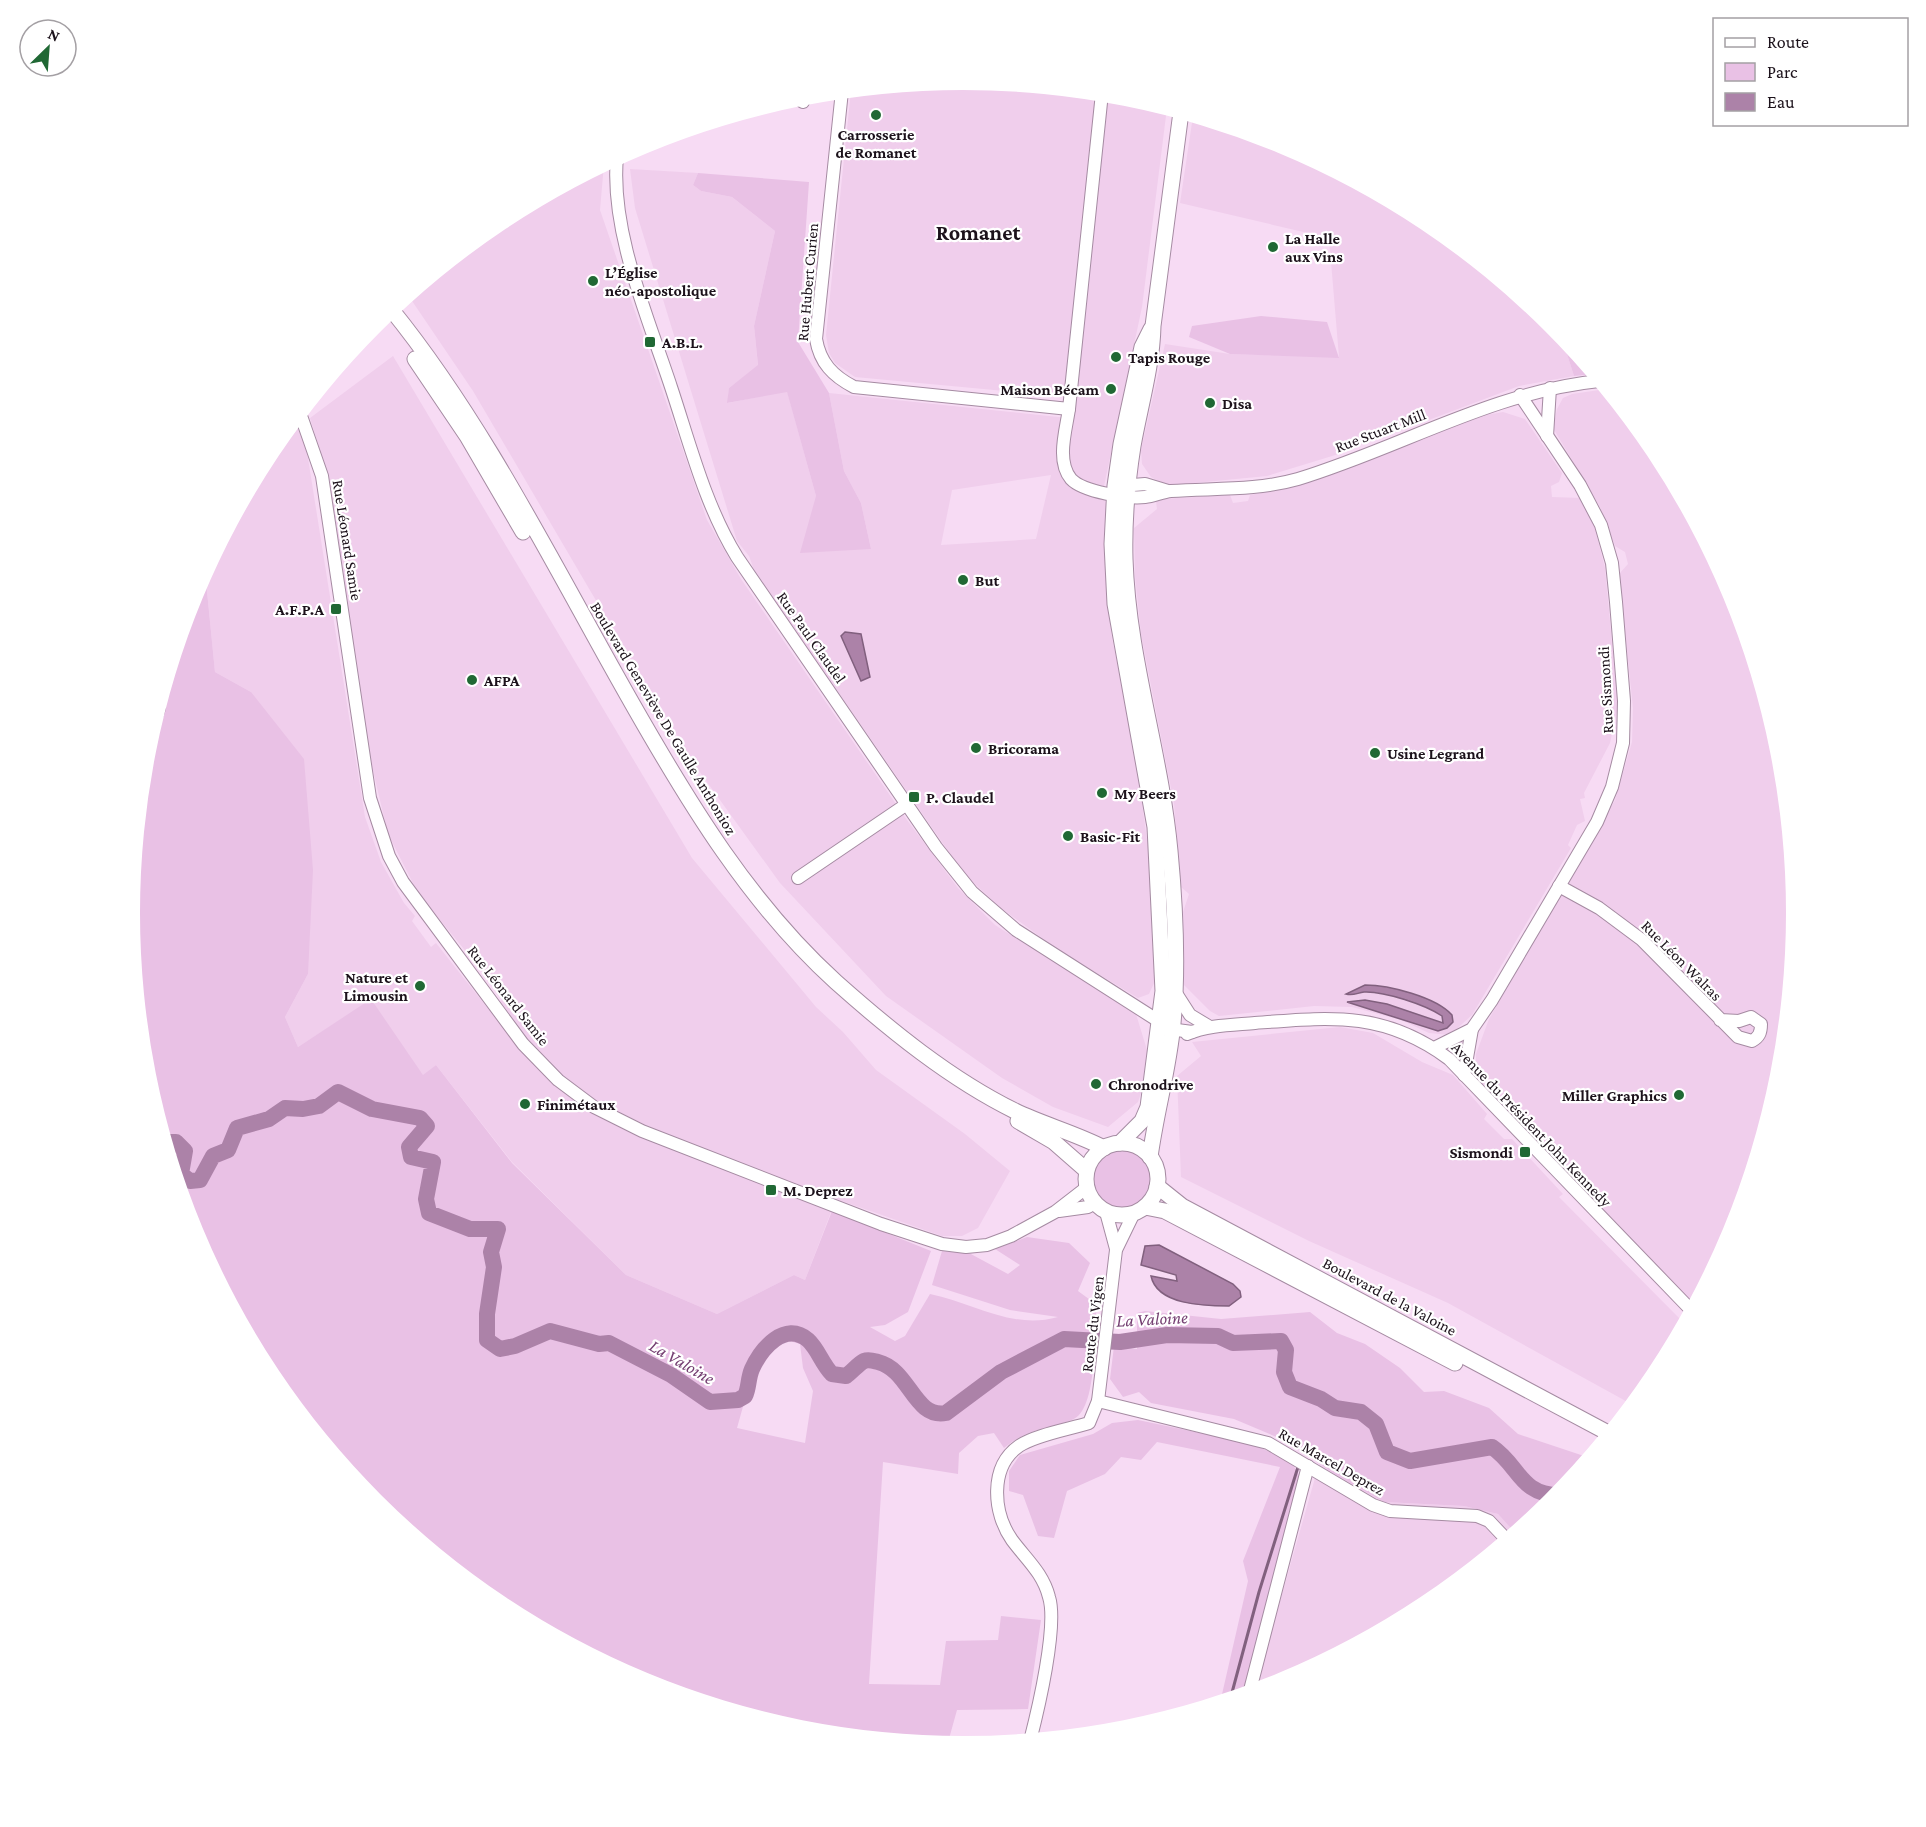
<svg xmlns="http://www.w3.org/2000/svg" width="1926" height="1827" font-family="'Crimson Pro',serif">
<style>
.built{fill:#f0ceec;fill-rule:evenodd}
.green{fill:#e9c1e5;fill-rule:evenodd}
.water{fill:#ac82a8;stroke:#81607e;stroke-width:1.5}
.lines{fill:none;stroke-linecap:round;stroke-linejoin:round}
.stream{stroke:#81607e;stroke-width:3}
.river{stroke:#ac82a8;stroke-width:16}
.minor-casing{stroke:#a58ba2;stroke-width:14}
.major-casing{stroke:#a58ba2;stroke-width:17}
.minor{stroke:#fff;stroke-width:12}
.major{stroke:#fff;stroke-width:15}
.poi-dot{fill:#206834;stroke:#fff;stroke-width:2}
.labels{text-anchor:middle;stroke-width:4.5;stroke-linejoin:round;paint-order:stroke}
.poi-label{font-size:16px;font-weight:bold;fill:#1c121b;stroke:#fff;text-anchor:start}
.street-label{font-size:16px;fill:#1c121b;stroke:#fff}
.water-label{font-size:18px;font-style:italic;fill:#743e71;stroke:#fff}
.district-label{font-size:22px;font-weight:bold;fill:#1c121b;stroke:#fff}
</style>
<rect width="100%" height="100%" fill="#f7dbf4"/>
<g class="built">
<path d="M963,80l163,16 41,12 -25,199 -39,184 7,31 -1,89 3,27 23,113 17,126 3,104 -6,13 -11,4 -81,-49 -56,-41 -37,-34 -210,-304 -5,-14 -12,-15 -102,-333 -5,-39 68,4 -5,12 8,6 31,6 43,34 -21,95 4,40 -29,22 -1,15 59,-12 29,105 55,53 -10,-46 -17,-32 -15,-78 239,25 2,-21 -215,-20 -20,-14 -6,-10 -3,-18 25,-245zM1051,475l-15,64 -95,6 11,-55z"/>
<path d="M1193,116l89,27 145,77 126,104 12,15 1,12 8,25 -55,10 -138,52 -39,9v6l-75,23 -93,9 -12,-2 -11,-6 -9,-13 -1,-14 24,-106 65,10 109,3 -10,-119 -149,-35z"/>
<path d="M604,164l-4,46 107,310 34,59 166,241 51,68 37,37 141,89 15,49 -13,39 -30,25 -55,-20 -51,-29 -116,-82 -106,-113 -81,-112 -71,-116 -155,-264 -65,-96 92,-75z"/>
<path d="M393,356l299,502 124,149 27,25 33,38 89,64 45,37 -32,57 -16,8h-20l-106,-37 -31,81 -11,-5 -77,39 -91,-39 -114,-113 -76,-97 -13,11 -52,-76 -73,47 -13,-30 23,-43 -57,-282 -36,-20 -10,-101 65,-121 25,-31 12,33 58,365 16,45 23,41 11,13 -3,5 19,26 5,-4 53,67 15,-12 -86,-105 -30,-59 -19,-80 -40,-274 -19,-62z"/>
<path d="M1606,389l51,61 77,145 47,156 16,163 -16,163 -48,156 -38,72 -214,-221 -5,-14v-16l13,-35 126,-219 17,-58 1,-34 -14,-134 9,-10 -3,-12 -10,-6 -15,-39 -47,-79 4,-19 6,-11 9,-4z"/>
<path d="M1503,412l22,7 37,54 -3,9 -8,4 1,11 29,1 13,27 11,43 13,139 -8,36 -26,50 1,5 -5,1 5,22 -8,4 -9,20 3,3 -99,167 -22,20 -21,-2 -28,-13 -49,-13 -38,-1 -95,10 -9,-5 -26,-26 -1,-73 6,-18 -8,-7 -7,-83 -33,-170 -6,-58 -1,-48 23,-19 -1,-8 4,-2 70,-4 3,8 15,-2 2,-6 38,-7 198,-73z"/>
<path d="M1340,1027l33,6 49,29 31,13 34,39 -3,5 20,20h8l51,55 -4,3 126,127 -29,53 -23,28 -185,-102 -139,-62 -128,-64 -4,-101 24,-20 -9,-14z"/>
<path d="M1319,1464l65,38 80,4 34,8 18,20 -90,73 -144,77 -28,9z"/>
</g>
<g class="green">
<path d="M698,173l111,9 -11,160 31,51 15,78 17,32 10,46 -71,4 16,-57 -29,-104 -60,11 2,-15 29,-23 -4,-39 21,-95 -43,-34 -31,-6 -8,-6z"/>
<path d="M1261,316l66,6 12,36 -109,-4 -41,-17 3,-11z"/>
<path d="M1565,339l29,35 -20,2 -8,-25z"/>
<path d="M205,571l10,101 36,20 53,67 9,111 -5,104 -23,43 13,30 73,-48 52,76 13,-10 76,98 114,112 91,39 77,-39 11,5 27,-69 99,40 -23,61 -23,13 -15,2 25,14 10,-5 25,-42c44,9 82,36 128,23l-48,-7 -78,-25 10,-34 27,2 39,21 12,-9 -25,-16 32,-12 42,6 21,20 -12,28 19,14c-4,25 2,105 -25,115 -27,10 -44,8 -68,28l-10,-15 -16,3 -19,17 -1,21 -75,-12 -14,222 71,1 6,-44 52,-1 3,-24 40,4 -13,89 -71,1 -10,36 -147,-15 -156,-47 -145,-77 -126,-104 -104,-126 -77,-145 -47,-156 -16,-163 16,-163 48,-156zM786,1340l14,4 3,24 10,23 -8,52 -68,-15 24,-86z"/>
<circle cx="1121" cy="1180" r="31"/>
<path d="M1145,1311l76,8 89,-7 27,21 28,11 35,24 24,24 20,-1 45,17 29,26 72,24 -38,45 -36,31 -18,-20 -34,-8 -80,-4 -48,-27 -50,-34 -52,-22 -83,-16 -12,-11 -16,5 -13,-18 4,-33 23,3v-36z"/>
<path d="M1138,1420l115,24 39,19 8,14 -58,219 -22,7 28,-122 -5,-20 37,-94 -123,-25 -16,18 -20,-3 -16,17 -38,17 -13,47 -16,-2 -15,-41 -14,-4v-20l11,-16 73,-21 19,-11z"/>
</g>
<g class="water">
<path d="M845,632l16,2 9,43 -9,4 -20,-45z"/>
<path d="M1365,985c24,0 71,12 87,30l1,7 -6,6 -9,3 -91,-29 18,-2 22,4 56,19 -1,-7c-16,-11 -58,-25 -78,-24 -7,1 -11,4 -18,2z"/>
<path d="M1159,1245l74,39 7,7 1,6 -12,9c-25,0 -72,-1 -78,-30l26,5 -1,-6 -35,-10 4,-19z"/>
</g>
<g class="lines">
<path class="stream" d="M1230,1700l29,-108 39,-125"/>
<g class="river">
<path d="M156,714l2,-6"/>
<path d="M165,1142h11l9,9 -4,23 9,7 10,-1 13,-24 15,-6 9,-22 32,-9 16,-11 18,1 16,-3 19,-14 34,17 48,9 7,8 -18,21 2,10 22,5 -7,37 3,14 41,16h28l-7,23 3,15 -7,47v26l13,9 15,-3 35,-15 49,13 10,-1 62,32 39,27 28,-2 7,-4c4,-8 3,-18 7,-27 9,-20 33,-49 56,-29 10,9 14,24 24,34l14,2c6,-4 12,-12 18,-15 5,-2 10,0 14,1 32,8 36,57 68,51l55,-41 63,-33 56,3 47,-7 51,1 15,7 48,-2 5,9 -2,22 6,15 31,12 14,9 26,4 15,12 11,28 23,9 82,-14c27,18 28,48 67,48"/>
</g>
<g class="minor-casing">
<g id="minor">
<path d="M842,91l-26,248c4,24 17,37 38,48l215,22 33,-316"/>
<path d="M795,97l8,5"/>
<path d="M617,157c-7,74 31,160 54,230 19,57 34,118 66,170l199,290 36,45 44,38 141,90 20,10 15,2"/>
<path d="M1069,409c-3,21 -13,52 2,70 12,13 57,20 74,18 9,-1 17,-5 26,-6 43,-3 85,0 127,-12 102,-31 194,-87 301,-98"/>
<path d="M300,413l22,63 48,322 19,58 14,26 120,162 35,36 36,27 48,24 239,93 61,20 24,3 21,-2 24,-9 44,-24 31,-24"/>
<path d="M1547,436l3,-48"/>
<path d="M1121,486l24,-2 23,7"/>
<path d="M798,878l109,-74"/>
<path d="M1559,886l40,22 43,32 96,97 14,4c7,-4 9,-8 9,-17l-10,-7 -12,4 -19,-1"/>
<path d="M1174,990l16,25 20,12"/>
<path d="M1187,1034c21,-9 46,-9 68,-11 77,-6 129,-12 194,36l243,252"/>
<path d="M1434,1048l38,-19 20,-29 105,-178 15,-35 11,-44 1,-42 -8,-99 -4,-39 -11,-38 -21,-40 -60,-90"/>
<path d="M1464,1075l8,-46"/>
<path d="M1059,1211l29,-4 6,-4"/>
<path d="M1106,1212l10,37"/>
<path d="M1098,1401l170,42 105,62 17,6 87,5 12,5 18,19"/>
<path d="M1249,1694l59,-228"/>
<path d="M1030,1741c8,-31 28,-115 19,-144 -6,-24 -23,-38 -37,-57 -19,-27 -23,-73 7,-94 16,-11 51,-17 70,-23l9,-22 18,-151 18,-37"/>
</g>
</g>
<g class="major-casing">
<g id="major">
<path d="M391,309c95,117 167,265 242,396 57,100 117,199 203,277 54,48 114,97 179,129 29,14 60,22 89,37"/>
<path d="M415,359l52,77 56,96"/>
<path d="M1018,1121l36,21 32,28"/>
<path d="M1120,1143l22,-22 6,-14 15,-116 -8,-164 -40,-223 -3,-60 3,-58 6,-42 21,-97 9,-18"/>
<circle cx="1122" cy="1179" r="36"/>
<path d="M1150,1157c6,-45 19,-89 23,-134 5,-53 2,-119 -3,-172 -9,-98 -42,-193 -45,-292 -1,-38 2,-75 8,-113 7,-40 19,-79 20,-120l28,-214"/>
<path d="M1157,1186l25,20 428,228"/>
<path d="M1145,1207l20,4 290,152"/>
</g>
</g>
<use href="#minor" class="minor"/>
<use href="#major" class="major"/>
</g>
<g class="poi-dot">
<circle cx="876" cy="115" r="6"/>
<circle cx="1273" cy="247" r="6"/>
<circle cx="593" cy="281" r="6"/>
<rect x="644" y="336" width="12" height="12" rx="3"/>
<circle cx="1116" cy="357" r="6"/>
<circle cx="1111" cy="389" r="6"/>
<circle cx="1210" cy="403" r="6"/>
<circle cx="963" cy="580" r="6"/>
<rect x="330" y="603" width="12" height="12" rx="3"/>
<circle cx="472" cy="680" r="6"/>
<circle cx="976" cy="748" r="6"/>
<circle cx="1375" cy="753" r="6"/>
<circle cx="1102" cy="793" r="6"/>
<rect x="908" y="791" width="12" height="12" rx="3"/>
<circle cx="1068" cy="836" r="6"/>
<circle cx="420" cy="986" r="6"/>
<circle cx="1096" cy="1084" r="6"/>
<circle cx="1679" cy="1095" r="6"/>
<circle cx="525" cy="1104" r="6"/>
<rect x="1519" y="1146" width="12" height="12" rx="3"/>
<rect x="765" y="1184" width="12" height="12" rx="3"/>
</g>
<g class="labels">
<g class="poi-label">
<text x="876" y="140" text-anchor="middle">Carrosserie<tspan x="876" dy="18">de Romanet</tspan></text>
<text x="1285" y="244">La Halle<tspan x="1285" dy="18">aux Vins</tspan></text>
<text x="605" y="278">L’Église<tspan x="605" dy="18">néo-apostolique</tspan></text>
<text x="662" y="348">A.B.L.</text>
<text x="1128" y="363">Tapis Rouge</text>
<text x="1099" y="395" text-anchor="end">Maison Bécam</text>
<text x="1222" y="409">Disa</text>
<text x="975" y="586">But</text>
<text x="324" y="615" text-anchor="end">A.F.P.A</text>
<text x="484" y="686">AFPA</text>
<text x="988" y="754">Bricorama</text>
<text x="1387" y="759">Usine Legrand</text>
<text x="1114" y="799">My Beers</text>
<text x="926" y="803">P. Claudel</text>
<text x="1080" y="842">Basic-Fit</text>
<text x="408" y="983" text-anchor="end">Nature et<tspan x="408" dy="18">Limousin</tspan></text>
<text x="1108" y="1090">Chronodrive</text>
<text x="1667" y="1101" text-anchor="end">Miller Graphics</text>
<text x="537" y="1110">Finimétaux</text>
<text x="1513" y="1158" text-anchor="end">Sismondi</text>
<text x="783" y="1196">M. Deprez</text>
</g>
<g class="street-label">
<text transform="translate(807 282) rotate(-85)" y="6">Rue Hubert Curien</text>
<text transform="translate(1380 430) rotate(-21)" y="6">Rue Stuart Mill</text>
<text transform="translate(348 540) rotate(81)" y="6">Rue Léonard Samie</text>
<text transform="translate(812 637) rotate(55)" y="6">Rue Paul Claudel</text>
<text transform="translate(1605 690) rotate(-93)" y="6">Rue Sismondi</text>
<text transform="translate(664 718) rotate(59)" y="6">Boulevard Geneviève De Gaulle Anthonioz</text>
<text transform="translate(1682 960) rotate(45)" y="6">Rue Léon Walras</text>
<text transform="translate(509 995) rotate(52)" y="6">Rue Léonard Samie</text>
<text transform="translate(1532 1124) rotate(46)" y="6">Avenue du Président John Kennedy</text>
<text transform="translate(1390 1296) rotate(28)" y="6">Boulevard de la Valoine</text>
<text transform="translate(1092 1324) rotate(-83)" y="6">Route du Vigen</text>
<text transform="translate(1332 1461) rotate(30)" y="6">Rue Marcel Deprez</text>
</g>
<g class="water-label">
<text transform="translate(1152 1319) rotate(-3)" y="6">La Valoine</text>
<text transform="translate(682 1362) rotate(30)" y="6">La Valoine</text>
</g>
<g class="district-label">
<text x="978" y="240">Romanet</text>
</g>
</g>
<path d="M0 0H1926V1827H0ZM140 913a823 823 0 1 1 1646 0a823 823 0 1 1-1646 0Z" fill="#fff" fill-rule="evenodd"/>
<rect x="1713" y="18" width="195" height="108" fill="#ffffff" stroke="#a4a0a4" stroke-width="1.5"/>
<rect x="1725" y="38" width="30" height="9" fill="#ffffff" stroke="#a4a0a4" stroke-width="1.5"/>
<text x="1767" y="48" font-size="18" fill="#1c121b">Route</text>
<rect x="1725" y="63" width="30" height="18" fill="#e9c1e5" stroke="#a4a0a4" stroke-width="1.5"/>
<text x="1767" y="78" font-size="18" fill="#1c121b">Parc</text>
<rect x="1725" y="93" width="30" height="18" fill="#ac82a8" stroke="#a4a0a4" stroke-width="1.5"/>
<text x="1767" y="108" font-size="18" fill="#1c121b">Eau</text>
<g transform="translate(48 48) rotate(25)"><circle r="28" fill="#ffffff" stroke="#a4a0a4" stroke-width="1.5"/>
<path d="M0-4.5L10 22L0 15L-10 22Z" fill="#206834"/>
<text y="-9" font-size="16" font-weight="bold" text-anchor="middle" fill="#1c121b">N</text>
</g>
</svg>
